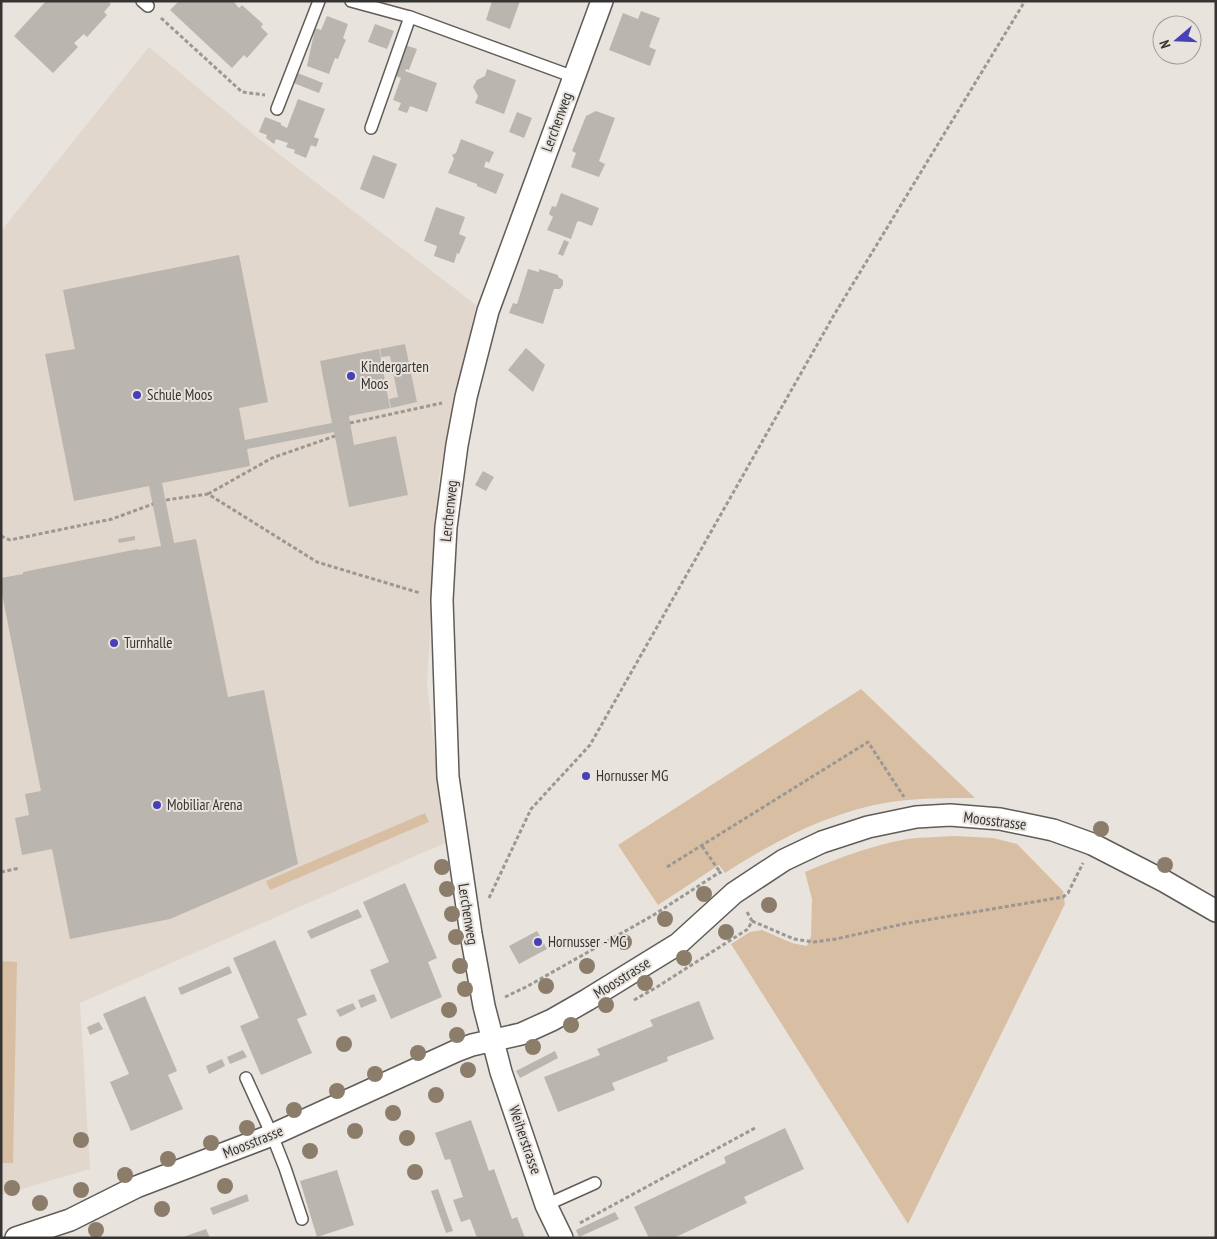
<svg xmlns="http://www.w3.org/2000/svg" width="1217" height="1239" font-family="'PT Sans Narrow',sans-serif">
<style>
.built{fill:#e2d7cc}
.green{fill:#d8bfa3}
.building{fill:#bab5af}
.lines{fill:none;stroke-linecap:round;stroke-linejoin:round}
.service-casing{stroke:#605c57;stroke-width:14}
.minor-casing{stroke:#605c57;stroke-width:24}
.path{stroke:#9b9793;stroke-width:3;stroke-dasharray:4 2.5;stroke-linecap:butt}
.service{stroke:#fff;stroke-width:11}
.minor{stroke:#fff;stroke-width:21}
.tree{fill:#8c7d6b}
.poi-dot{fill:#4840b6;stroke:#e8e3dd;stroke-width:2}
.labels{text-anchor:middle;stroke-width:4;stroke-linejoin:round;paint-order:stroke}
.street-label{font-size:15px;fill:#363432;stroke:#e8e3dd}
.poi-label{font-size:15px;fill:#363432;stroke:#e8e3dd;text-anchor:start}
</style>
<rect width="100%" height="100%" fill="#e8e3dd"/>
<path class="built" d="M149,47l109,91 218,167 -37,172 -5,88 -7,119 18,159 -365,160 10,166 -89,26v-964z"/>
<g class="green">
<path d="M861,689l114,109c-29,0 -57,0 -85,4 -60,10 -114,38 -165,71l-6,-8 -61,40 -40,-60z"/>
<path d="M425,813l4,9 -159,68 -4,-9z"/>
<path d="M955,836l38,2 24,6 46,47 2,13 -157,320 -177,-280 19,-12 12,-2 30,13 15,3 4,-10 1,-37 -7,-27c34,-14 67,-27 103,-33 15,-2 31,-2 47,-3z"/>
<path d="M1,961l16,1 -4,201h-12z"/>
</g>
<g class="building">
<path d="M46,1h62l3,3 -7,8 3,3 -20,22 -3,-3 -10,9 4,4 -25,26 -39,-37z"/>
<path d="M179,1h54l6,7 3,-3 21,19 -2,3 7,7 -21,24 -3,-3 -12,13 -62,-58z"/>
<path d="M492,1h28l-10,28 -24,-9z"/>
<path d="M641,11l19,7 -11,29 7,3 -6,16 -41,-16 14,-37 15,6z"/>
<path d="M327,16l21,8 -5,14 3,2 -4,9 -4,10 -3,-1 -6,16 -22,-8 8,-38 6,2z"/>
<path d="M375,24l19,7 -7,18 -19,-7z"/>
<path d="M405,45l12,4 -8,21 -3,-1 -1,2 32,12 -10,29 -17,-6 -3,7 -9,-3 3,-7 -8,-3 8,-22 -8,-3z"/>
<path d="M487,69l29,11 -12,34 -29,-11 3,-7 -5,-9 4,-7 8,-4z"/>
<path d="M295,72l28,11 -4,10 -28,-11z"/>
<path d="M298,99l27,10 -11,28 5,2 -3,8 -5,-2 -5,13 -12,-5 1,-3 -9,-3 2,-4 -12,-4 -2,5 -8,-6 1,-3 -8,-3 6,-15 16,6v2l6,3z"/>
<path d="M596,111l19,7 -16,43 6,3 -6,13 -28,-10 5,-14 -4,-2 14,-35z"/>
<path d="M517,112l15,6 -8,20 -15,-6z"/>
<path d="M461,139l33,13 -5,11 -3,-2 -2,6 20,7 -8,20 -19,-8v-2l-29,-11 6,-14 -2,-4 4,-2z"/>
<path d="M373,155l24,9 -13,35 -24,-10z"/>
<path d="M561,193l38,15 -7,18 -13,-5 -2,1 -6,17 -24,-9 6,-13 -4,-3 3,-8 4,1z"/>
<path d="M436,207l29,10 -6,17 7,3 -7,17 -2,-1 -3,10 -20,-7 3,-10 -13,-5z"/>
<path d="M564,240l5,2 -6,14 -5,-2z"/>
<path d="M239,255l29,147 -29,6 6,32 87,-17 -12,-62 59,-12 11,59 -41,8 2,12 3,17 42,-9 12,59 -59,12 -15,-75 -87,17 3,17 -88,17 12,60 22,-4 32,158 36,-7 34,174 -128,55 -100,20 -18,-90 -30,6 -7,-37 14,-3 -4,-21 16,-3 -40,-202v-11l22,-4v-2l115,-23 1,1 22,-4 -12,-60 -75,15 -29,-147 30,-5 -12,-59z"/>
<path d="M528,269l11,3v-3l19,6v2l5,3v5l-3,4h-6l-11,35 -34,-11 4,-10 4,1z"/>
<path d="M405,344l12,58 -26,6 -2,-9 9,-2 -8,-41 -9,1 -1,-8z"/>
<path d="M526,348l19,17 -12,27 -25,-22z"/>
<path d="M483,471l11,6 -8,14 -11,-6z"/>
<path d="M135,536v4l-16,3 -1,-4z"/>
<path d="M405,883l32,75 -9,4 14,35 -51,22 -21,-49 19,-8 -26,-60z"/>
<path d="M358,909l4,8 -51,22 -4,-8z"/>
<path d="M537,931l10,18 -28,15 -10,-18z"/>
<path d="M275,940l32,75 -10,4 15,34 -51,22 -21,-49 19,-8 -26,-60z"/>
<path d="M229,966l3,7 -51,22 -3,-7z"/>
<path d="M374,994l3,7 -16,7 -3,-8z"/>
<path d="M145,996l32,75 -9,4 15,34 -52,22 -21,-49 19,-8 -26,-60z"/>
<path d="M699,1001l15,38 -47,18 1,4 -56,22 3,7 -57,22 -14,-35 56,-22 -3,-6 56,-23 -3,-6z"/>
<path d="M353,1003l3,6 -16,8 -4,-7z"/>
<path d="M99,1022l4,7 -13,6 -3,-8z"/>
<path d="M243,1050l4,7 -17,7 -3,-7z"/>
<path d="M555,1051l3,7 -38,20 -4,-7z"/>
<path d="M222,1059l3,7 -16,8 -3,-8z"/>
<path d="M471,1120l18,51 5,-2 18,50 5,-2 8,21h-48l-7,-19 -9,3 -8,-22 10,-3 -13,-38 -5,1 -10,-27z"/>
<path d="M785,1128l19,41 -60,28 3,6 -73,35h-25l-15,-31 92,-44 -2,-6z"/>
<path d="M337,1170l17,55 -37,12 -17,-56z"/>
<path d="M438,1189l15,42 -7,2 -15,-42z"/>
<path d="M247,1194l2,7 -36,14 -3,-7z"/>
<path d="M615,1212l4,7 -40,18 -3,-7z"/>
<path d="M206,1229l4,9h-27v-1z"/>
</g>
<g class="lines">
<g class="service-casing">
<g id="service">
<path d="M142,1l6,5"/>
<path d="M351,1l59,16 164,60"/>
<path d="M277,109l42,-108"/>
<path d="M371,128l39,-111"/>
<path d="M246,1078l26,57 13,33 17,51"/>
<path d="M546,1205l49,-22"/>
</g>
</g>
<g class="minor-casing">
<g id="minor">
<path d="M16,1238l54,-18 66,-33 136,-52 184,-84 16,-6 49,-11 31,-14 35,-20 91,-56 56,-51 50,-33 38,-18 46,-15 48,-10 34,-2 50,4 53,11 39,14 72,37 52,30"/>
<path d="M562,1238l-16,-33 -45,-133 -17,-66 -13,-72 -23,-157 -6,-177 4,-73 11,-82 9,-48 22,-86 114,-310"/>
</g>
</g>
<g class="path">
<path d="M161,18l81,74 23,3"/>
<path d="M350,423l92,-20"/>
<path d="M208,494l64,-36 63,-22"/>
<path d="M166,500l42,-6 109,68 103,31"/>
<path d="M1,536l9,4 102,-21 41,-15"/>
<path d="M702,846l18,26"/>
<path d="M667,867l201,-125 36,55"/>
<path d="M1,872l19,-4"/>
<path d="M489,898l42,-89 59,-64 244,-430 191,-314"/>
<path d="M752,921l42,18 20,3 22,-3 67,-15 160,-27 5,-4 15,-30"/>
<path d="M505,997l21,-10 126,-71 68,-44 2,4"/>
<path d="M634,1000l23,-13 91,-58 4,-8 -5,-9"/>
<path d="M580,1223l175,-95"/>
</g>
<use href="#service" class="service"/>
<use href="#minor" class="minor"/>
</g>
<g class="tree">
<circle cx="1101" cy="829" r="8"/>
<circle cx="1165" cy="865" r="8"/>
<circle cx="442" cy="867" r="8"/>
<circle cx="447" cy="889" r="8"/>
<circle cx="704" cy="894" r="8"/>
<circle cx="769" cy="905" r="8"/>
<circle cx="452" cy="914" r="8"/>
<circle cx="665" cy="919" r="8"/>
<circle cx="726" cy="932" r="8"/>
<circle cx="456" cy="937" r="8"/>
<circle cx="624" cy="942" r="8"/>
<circle cx="684" cy="958" r="8"/>
<circle cx="460" cy="966" r="8"/>
<circle cx="587" cy="966" r="8"/>
<circle cx="645" cy="983" r="8"/>
<circle cx="546" cy="986" r="8"/>
<circle cx="465" cy="989" r="8"/>
<circle cx="606" cy="1005" r="8"/>
<circle cx="449" cy="1010" r="8"/>
<circle cx="571" cy="1025" r="8"/>
<circle cx="457" cy="1035" r="8"/>
<circle cx="344" cy="1044" r="8"/>
<circle cx="533" cy="1047" r="8"/>
<circle cx="418" cy="1053" r="8"/>
<circle cx="468" cy="1070" r="8"/>
<circle cx="375" cy="1074" r="8"/>
<circle cx="337" cy="1091" r="8"/>
<circle cx="436" cy="1095" r="8"/>
<circle cx="294" cy="1110" r="8"/>
<circle cx="393" cy="1113" r="8"/>
<circle cx="247" cy="1128" r="8"/>
<circle cx="355" cy="1131" r="8"/>
<circle cx="407" cy="1138" r="8"/>
<circle cx="81" cy="1140" r="8"/>
<circle cx="211" cy="1143" r="8"/>
<circle cx="310" cy="1151" r="8"/>
<circle cx="168" cy="1159" r="8"/>
<circle cx="415" cy="1172" r="8"/>
<circle cx="125" cy="1175" r="8"/>
<circle cx="225" cy="1186" r="8"/>
<circle cx="12" cy="1188" r="8"/>
<circle cx="81" cy="1190" r="8"/>
<circle cx="40" cy="1203" r="8"/>
<circle cx="162" cy="1209" r="8"/>
<circle cx="96" cy="1230" r="8"/>
</g>
<g class="poi-dot">
<circle cx="351" cy="376" r="5"/>
<circle cx="137" cy="395" r="5"/>
<circle cx="114" cy="643" r="5"/>
<circle cx="586" cy="776" r="5"/>
<circle cx="157" cy="805" r="5"/>
<circle cx="538" cy="942" r="5"/>
</g>
<g class="labels">
<g class="street-label">
<text transform="translate(557 122) rotate(-70)" y="5">Lerchenweg</text>
<text transform="translate(449 511) rotate(-84)" y="5">Lerchenweg</text>
<text transform="translate(995 821) rotate(7)" y="5">Moosstrasse</text>
<text transform="translate(468 914) rotate(81)" y="5">Lerchenweg</text>
<text transform="translate(622 978) rotate(-32)" y="5">Moosstrasse</text>
<text transform="translate(525 1140) rotate(71)" y="5">Weiherstrasse</text>
<text transform="translate(253 1142) rotate(-22)" y="5">Moosstrasse</text>
</g>
<g class="poi-label">
<text x="361" y="372">Kindergarten<tspan x="361" dy="17">Moos</tspan></text>
<text x="147" y="400">Schule Moos</text>
<text x="124" y="648">Turnhalle</text>
<text x="596" y="781">Hornusser MG</text>
<text x="167" y="810">Mobiliar Arena</text>
<text x="548" y="947">Hornusser - MG</text>
</g>
</g>
<rect width="1217" height="1239" fill="none" stroke="#363432" stroke-width="5"/>
<g transform="translate(1177 40) rotate(251)"><circle r="24" fill="#e8e3dd" stroke="#a19d99"/>
<path d="M0-4L9 19L0 12L-9 19Z" fill="#4840b6"/>
<text y="-8" font-size="14" font-weight="bold" text-anchor="middle" fill="#363432">N</text>
</g>
</svg>
